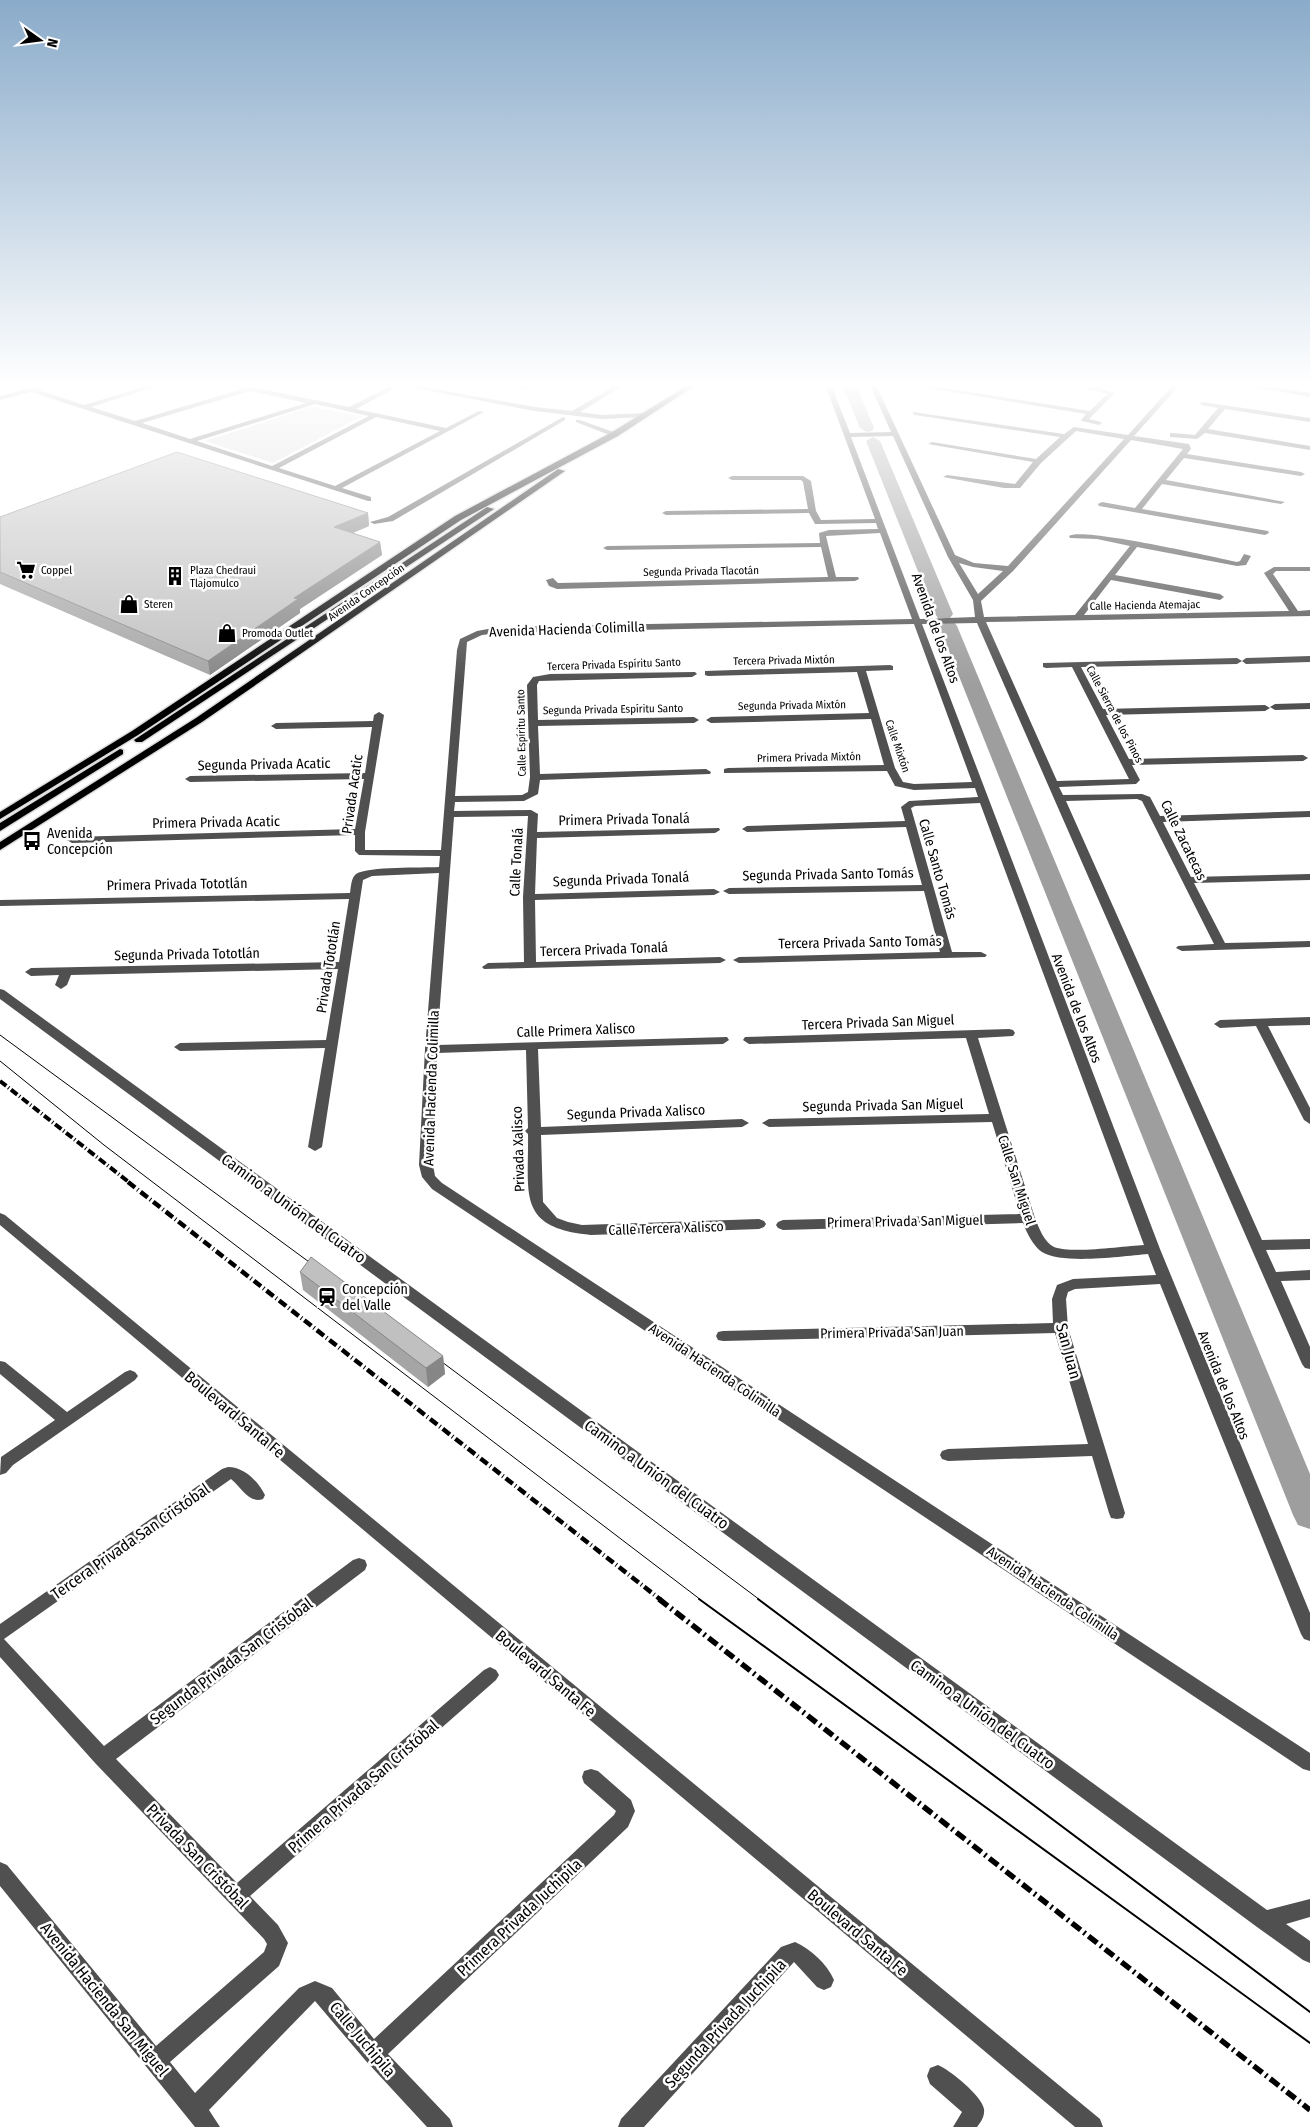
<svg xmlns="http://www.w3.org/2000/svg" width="1310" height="2127" font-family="'Fira Sans Condensed',sans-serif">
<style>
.green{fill:#d7d7d7}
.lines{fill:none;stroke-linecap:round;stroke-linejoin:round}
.canal{fill:#9e9e9e;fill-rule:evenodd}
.major-casing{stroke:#dbdbdb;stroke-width:3}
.minor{fill:#505050;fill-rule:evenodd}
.major{fill:#000;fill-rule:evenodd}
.tram-far1{stroke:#000;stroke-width:1}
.tram{stroke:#000;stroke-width:2}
.rail-far2{stroke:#000;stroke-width:4;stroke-dasharray:8 2.5 1 2.5;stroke-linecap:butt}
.rail-far1{stroke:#000;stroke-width:4.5;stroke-dasharray:9 3 1 3;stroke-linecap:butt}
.rail{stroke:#000;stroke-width:5.5;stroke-dasharray:11 4 2 4;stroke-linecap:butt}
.wall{fill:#a5a5a5}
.shaded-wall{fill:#868686}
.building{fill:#c0c0c0;stroke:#868686}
.labels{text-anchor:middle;stroke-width:5;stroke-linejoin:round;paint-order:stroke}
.far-poi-label{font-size:11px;fill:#000;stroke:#fff;text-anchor:start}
.far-street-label{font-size:11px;fill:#000;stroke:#fff}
.street-label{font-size:14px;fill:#000;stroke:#fff}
.poi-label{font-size:14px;fill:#000;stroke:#fff;text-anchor:start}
.near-street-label{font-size:16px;fill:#000;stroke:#fff}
</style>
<rect width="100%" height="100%" fill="#fff"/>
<path class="green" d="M311,407l51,9 -89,47 -68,-22z"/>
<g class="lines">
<g class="canal">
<path d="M843,387h14l17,41 -2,3 -5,1 -7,-4z"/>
<path d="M873,437l7,4 73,173 -3,4h-12l-3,-4 -69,-173z"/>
<path d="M948,621l6,1 3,4 353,848v55l-12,-4 -5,-10 -354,-889 3,-4z"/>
</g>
<g class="major-casing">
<g id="major">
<path d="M685,387h8l-75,49 -157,84 -323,215 -138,84v-7l132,-81 323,-215 157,-84z"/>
<path d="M558,469l7,2 -363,251 -202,128v-8l196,-124z"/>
<path d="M487,507l7,2 -352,233h-6l-2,-2z"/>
<path d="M120,749l3,1v4l-123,77v-8z"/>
</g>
</g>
<g class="minor">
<path d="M34,387h7l-2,3 45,15 60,-18h10l-63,20 44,14 107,-32 -3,-2h13l97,20 40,-20h8l-41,22 90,19 33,-17 5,1 -142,76 29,9v4h-3l-337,-109 -31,8v-4zM250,391l56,12 -116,36 -48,-16zM315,404l54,12 -97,50 -75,-25zM376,417l64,14 -105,55 -56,-18z"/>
<path d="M408,387h15l112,20 37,4 41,-24h8l-41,25 22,3 43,-2 3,2 -3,2 -43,2 -67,-8z"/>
<path d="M521,387h7l-3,2z"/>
<path d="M826,387h6l18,46 41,-1 -20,-45h6l78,168 19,8 34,3 116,-127 -48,-8 -35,32 -21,25h-16l-61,-11 4,-2 68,9 18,-22 -105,-18 4,-2 104,17 24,-22 -145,-22 -2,-1v-2l151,22 10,-7 54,8 43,-48h7l-44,49 55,8 2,5 -4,5 114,18 4,2 -4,2 -117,-18 -18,22 119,22 -4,2 -119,-20 -20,25 126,22 1,2 -4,2 -166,-29 -1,-2 4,-2 33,6 48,-59 -52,-9 -118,131 -32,30 3,16 91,-2 55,-69 -33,-7 -27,-1 -1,-2c13,-9 144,21 168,26l3,-1 4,-7 7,2 -5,9 -9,1 -100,-19 -22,28 105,19 4,3 -4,3 -109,-20 -27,35 205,-4 -25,-38 10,-6h36v4h-34l-3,3 25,37 12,-1v6l-324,6 71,159 72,-2 -57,-112 -26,1 -3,-1v-4l194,-5 5,3 4,-3 64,-2v6l-64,2 -4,-3 -5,3 -156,3 22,42 162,-4 5,3 -5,3 -159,4 23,44 174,-4 5,3 -5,3 -171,4 8,15 -4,4 -77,3 4,8 79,-1 8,3 10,19 150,-5v6l-147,5 28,55 119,-3v6l-116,3 31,60 85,-2v6l-128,4 -6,-3 2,-2 36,-2 -72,-143 -5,-2 -71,2 196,439 48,-1v10l-44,1 10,22 34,-2v10l-29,1 29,66v22l-5,-1 -3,-4 -325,-741 -55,1 238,625 150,364v28l-6,-2 -3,-5 -141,-350 -85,5 -7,3 -2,7 2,29 57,185 -2,5 -6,1 -6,-1 -2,-5 -17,-57 -144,5 -6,-2 -2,-4 2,-4 6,-2 140,-5 -33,-111 -332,8 -5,-1 -2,-4 2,-4 5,-1 330,-8 -1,-24 5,-14 16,-6 83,-4 -8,-21c-25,2 -85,11 -106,-2 -9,-6 -15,-19 -19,-29l-240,7 -5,-2 -2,-3 2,-3 5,-2 237,-6 -28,-92 -223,5 -7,-4 7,-4 220,-5 -23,-76 -217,6 -6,-4 2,-3 264,-8 4,1 2,3 -2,3 -35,2 57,180c4,10 9,24 19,29 18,7 70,-1 90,-2l-164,-442 -65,3 -4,2 41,144h29l6,3 -2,2 -246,6 -6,-3 6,-3 201,-5 -16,-61 -195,3 -6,-3 6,-3 193,-3 -16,-58 -159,5 -5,-3 5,-3 158,-5 -4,-14 8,-6 69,-4 -3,-9 -61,2 -19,-4 -8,-15 -163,2v-4l4,-1 156,-3 -13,-46 -160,4 -5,-3 5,-3 158,-4 -12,-41 -149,4 -3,-1v-4l185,-6 3,1v4l-27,1 29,97 8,14 11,2 58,-2 -58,-158 -415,9 -17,2 -15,7 -12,154 67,-1 6,-3 2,-15 -3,-92 6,-8 17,-3 145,-2 2,2 -5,3 -153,4 -2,4 1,35 156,-3 5,3 -5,3 -156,3 2,48 166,-5 5,3 -1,2 -170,6 -2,14 -14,7 -69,1 -1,9 77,-1 7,4 -1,18 182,-4 1,2 -5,3 -178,5 -2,56 179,-5 6,3 -6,3 -179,5 1,62 184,-5 6,3 -6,3 -236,6 -2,-2 6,-4 36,-1 -1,-65 5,-81 -74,1 -17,228 290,-8 2,3 -6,4 -185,5 3,78 201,-8 7,4 -7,4 -201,8 2,67 14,16 11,4 14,3 177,-6 5,2 2,3 -2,3 -5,2 -168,6c-75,-7 -62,-41 -63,-101l-3,-3 3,-3 -2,-78 -89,3 -4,112 2,11 7,7 868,570v18l-7,-2 -871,-580 -10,-12 -3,-12 6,-116 14,-176 -67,3 -9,4 -41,267 -7,4 -7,-4 17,-99 -145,3 -6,-4 6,-4 146,-3 12,-71 -267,6 -4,10 -6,4 -6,-4 4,-10 -28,1 -6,-4 6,-4 308,-6 10,-63 -349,7v-6l350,-7c1,-6 1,-15 6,-19 13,-8 66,-6 83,-7l1,-11 -81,-1 -4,-4v-16l-283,8 -5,-3 5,-3 283,-8 9,-50 -174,3 -5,-3 5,-3 175,-3 7,-46 -96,2 -5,-3 5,-3 97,-2 1,-6 5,-3 5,3 -19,117v18h76l16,-200 3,-11 17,-8 22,-4 413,-8 -32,-86 -54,3 10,41h22l1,2 -4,2 -298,8 -8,-3 -3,-6 7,-2 5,5 270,-6 -7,-30 -214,3 -4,-2 4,-2 213,-3 -1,-10 10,-3 49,-1 -2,-6 -58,1h-3l-6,-11 -143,2 -4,-2 4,-2 142,-2 -5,-27 -2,-2h-69l-4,-2 4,-2h71l8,5 5,30 5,9 54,-1zM893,436l55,121 25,43 2,17 -55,2 -69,-182zM959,563l14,4 30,4 -25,23z"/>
<path d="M922,387h16l152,24 17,-17 -24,-7h12l20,6 -26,26 12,3 1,1 -3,2 -17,-4 -1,-1 5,-6z"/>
<path d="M1254,387h17l39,6v4z"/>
<path d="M1203,402l107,16v4l-85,-13 -17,20 102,17v4l-105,-17 -8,6 -27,-2v-4h3l22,2 23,-27 -17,-3 -1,-1z"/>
<path d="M563,417l2,1v2l-172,101 -19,3 -4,-2 18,-5z"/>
<path d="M576,420h4l39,14 -7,2 -36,-14z"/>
<path d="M1310,703v6l-35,1 -5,-3 5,-3z"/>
<path d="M0,989l4,1 1263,920 43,-11v18l-24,7 24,17v22l-7,-3 -46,-33 -1257,-928z"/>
<path d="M1310,1017v8l-42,1 42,82v16l-6,-4 -48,-94 -36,2 -6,-4 6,-4z"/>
<path d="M0,1213l5,2 1095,904 3,8h-28l-1075,-902z"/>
<path d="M0,1361l5,1 62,50 58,-40 5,-2 5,2 3,4 -3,4 -122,85 -7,8 -6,2 1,-18 54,-37 -55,-46z"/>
<path d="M228,1467c16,0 30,14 37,28l-2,4c-14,5 -22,-12 -32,-20l-227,160 100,107 249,-186 6,-2 6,2 2,5 -2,5 -249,189 121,124 247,-213 6,-3 6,3 3,5 -3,5 -246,216 28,29 10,18 -9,23 -109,96 25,31 104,-105 16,-7 17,7 42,51 240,-224 2,-4 -32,-28 -2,-6 2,-6 7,-2 7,2 33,29 4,11 -7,16 -240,227 62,65 3,8h-26l-61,-66 -51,-60 -106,109 11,17h-25l-195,-241v-24l7,3 149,181 108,-94 3,-8 -3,-5 -168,-175 -96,-107v-33l222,-155z"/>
<path d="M795,1942c16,7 32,22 39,38l-3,7 -7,3 -7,-3 -23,-25 -150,165h-26l3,-8 160,-172z"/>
<path d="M938,2065c12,5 44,31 46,44 1,7 -3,13 -7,18h-24l9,-15 -32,-28 -3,-8 3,-8z"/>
</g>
<use href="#major" class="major"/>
<g class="tram-far1">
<path d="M0,1035l320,235"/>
<path d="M0,1061l104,84 597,455"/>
<path d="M434,1356l326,244"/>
</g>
<g class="tram">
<path d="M699,1599l611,444"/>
<path d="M758,1599l552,413"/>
</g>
<path class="rail-far2" d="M0,1081l130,102"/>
<path class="rail-far1" d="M128,1182l533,418"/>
<path class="rail" d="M659,1599l651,511"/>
</g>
<g class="wall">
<path d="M368,513l1,13 -16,7 27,9 2,13 -82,54v4l-90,62 -210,-91v-67z"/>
<path d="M300,1272l143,84 2,18 -17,13 -125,-97z"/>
</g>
<g class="shaded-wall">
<path d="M368,513l1,13 -33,14 -2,-13z"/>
<path d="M380,542l2,13 -82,54v4l-90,62 -2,-14 86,-63z"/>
<path d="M443,1356l2,18 -17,13 -2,-19z"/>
</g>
<g class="building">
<path d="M177,452l191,61 -34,14 46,15 -86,56 4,1 -90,62 -208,-89v-55z"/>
<path d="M311,1257l132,99 -17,12 -126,-96z"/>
</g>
<linearGradient id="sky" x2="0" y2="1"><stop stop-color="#8aabca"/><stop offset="0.56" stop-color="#fff"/><stop offset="1" stop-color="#fff" stop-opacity="0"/></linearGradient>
<rect width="1310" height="685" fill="url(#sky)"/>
<defs>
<g id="supermarket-bare" transform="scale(1.5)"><path d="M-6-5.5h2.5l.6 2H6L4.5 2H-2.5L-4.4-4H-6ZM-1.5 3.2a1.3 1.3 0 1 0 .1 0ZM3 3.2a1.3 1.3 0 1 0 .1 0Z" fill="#000" stroke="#fff" stroke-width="2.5" paint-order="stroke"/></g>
<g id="building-bare" transform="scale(1.5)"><path d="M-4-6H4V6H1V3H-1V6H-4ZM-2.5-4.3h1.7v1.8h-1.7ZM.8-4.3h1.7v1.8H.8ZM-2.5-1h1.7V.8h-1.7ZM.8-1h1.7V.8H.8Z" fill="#000" stroke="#fff" stroke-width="2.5" paint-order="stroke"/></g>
<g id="shop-bare" transform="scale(1.5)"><path d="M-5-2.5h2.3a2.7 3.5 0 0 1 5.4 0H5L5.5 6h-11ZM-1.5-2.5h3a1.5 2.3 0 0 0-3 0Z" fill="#000" stroke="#fff" stroke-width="2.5" paint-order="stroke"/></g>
<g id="bus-bare" transform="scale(1.5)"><path d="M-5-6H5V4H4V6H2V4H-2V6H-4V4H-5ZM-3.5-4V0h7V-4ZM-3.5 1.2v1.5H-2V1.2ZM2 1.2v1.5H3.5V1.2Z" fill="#000" stroke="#fff" stroke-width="2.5" paint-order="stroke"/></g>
<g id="station-bare" transform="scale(1.5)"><path d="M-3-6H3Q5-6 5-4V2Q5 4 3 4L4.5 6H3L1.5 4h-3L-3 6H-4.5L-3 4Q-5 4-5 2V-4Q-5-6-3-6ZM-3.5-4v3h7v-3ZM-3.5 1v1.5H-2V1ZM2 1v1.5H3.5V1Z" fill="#000" stroke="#fff" stroke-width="2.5" paint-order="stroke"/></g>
</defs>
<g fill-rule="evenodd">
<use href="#supermarket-bare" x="26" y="570"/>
<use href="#building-bare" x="175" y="576"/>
<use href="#shop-bare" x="129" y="604"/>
<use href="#shop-bare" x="227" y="633"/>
<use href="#bus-bare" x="32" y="841"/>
<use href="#station-bare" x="327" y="1297"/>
</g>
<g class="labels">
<g class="far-poi-label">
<text x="41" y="574">Coppel</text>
<text x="190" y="574">Plaza Chedraui<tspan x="190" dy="13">Tlajomulco</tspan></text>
<text x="144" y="608">Steren</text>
<text x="242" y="637">Promoda Outlet</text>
</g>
<g class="far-street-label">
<text transform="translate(701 571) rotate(-1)" y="4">Segunda Privada Tlacotán</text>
<text transform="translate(366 592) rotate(-35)" y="4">Avenida Concepción</text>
<text transform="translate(1145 605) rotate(-1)" y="4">Calle Hacienda Atemajac</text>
<text transform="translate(784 660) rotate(-1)" y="4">Tercera Privada Mixtón</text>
<text transform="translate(614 664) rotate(-2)" y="4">Tercera Privada Espíritu Santo</text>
<text transform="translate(792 705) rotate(-1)" y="4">Segunda Privada Mixtón</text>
<text transform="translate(613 709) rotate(-1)" y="4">Segunda Privada Espíritu Santo</text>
<text transform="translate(1115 714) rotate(62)" y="4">Calle Sierra de los Pinos</text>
<text transform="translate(521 733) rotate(-91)" y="4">Calle Espíritu Santo</text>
<text transform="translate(898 746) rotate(71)" y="4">Calle Mixtón</text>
<text transform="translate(809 757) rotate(-1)" y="4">Primera Privada Mixtón</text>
</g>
<g class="street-label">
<text transform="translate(936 628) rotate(70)" y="5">Avenida de los Altos</text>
<text transform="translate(567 629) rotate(-2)" y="5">Avenida Hacienda Colimilla</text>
<text transform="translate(264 764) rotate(-1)" y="5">Segunda Privada Acatic</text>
<text transform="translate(352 794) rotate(-82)" y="5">Privada Acatic</text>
<text transform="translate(624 819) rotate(-1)" y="5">Primera Privada Tonalá</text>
<text transform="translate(216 822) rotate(-1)" y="5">Primera Privada Acatic</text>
<text transform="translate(1184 840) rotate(64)" y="5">Calle Zacatecas</text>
<text transform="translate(516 862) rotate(-87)" y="5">Calle Tonalá</text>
<text transform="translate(938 869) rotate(74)" y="5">Calle Santo Tomás</text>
<text transform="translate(828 874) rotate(-1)" y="5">Segunda Privada Santo Tomás</text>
<text transform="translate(621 879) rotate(-2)" y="5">Segunda Privada Tonalá</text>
<text transform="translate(177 884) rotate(-1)" y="5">Primera Privada Tototlán</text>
<text transform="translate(860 942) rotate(-1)" y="5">Tercera Privada Santo Tomás</text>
<text transform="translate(604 949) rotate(-2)" y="5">Tercera Privada Tonalá</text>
<text transform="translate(187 954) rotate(-1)" y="5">Segunda Privada Tototlán</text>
<text transform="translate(328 967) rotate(-81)" y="5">Privada Tototlán</text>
<text transform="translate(1077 1008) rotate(69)" y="5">Avenida de los Altos</text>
<text transform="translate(878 1022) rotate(-2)" y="5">Tercera Privada San Miguel</text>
<text transform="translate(576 1030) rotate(-2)" y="5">Calle Primera Xalisco</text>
<text transform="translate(431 1088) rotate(-88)" y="5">Avenida Hacienda Colimilla</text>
<text transform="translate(883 1105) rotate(-1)" y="5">Segunda Privada San Miguel</text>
<text transform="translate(636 1112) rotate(-2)" y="5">Segunda Privada Xalisco</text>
<text transform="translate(518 1149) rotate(-92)" y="5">Privada Xalisco</text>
<text transform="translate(1017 1180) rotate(72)" y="5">Calle San Miguel</text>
<text transform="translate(905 1221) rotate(-1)" y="5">Primera Privada San Miguel</text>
<text transform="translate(666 1228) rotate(-2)" y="5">Calle Tercera Xalisco</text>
<text transform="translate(892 1332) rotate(-1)" y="5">Primera Privada San Juan</text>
<text transform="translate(715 1370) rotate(34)" y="5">Avenida Hacienda Colimilla</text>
<text transform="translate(1224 1385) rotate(68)" y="5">Avenida de los Altos</text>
<text transform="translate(1053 1593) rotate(34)" y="5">Avenida Hacienda Colimilla</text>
</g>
<g class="poi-label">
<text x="47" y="838">Avenida<tspan x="47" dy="16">Concepción</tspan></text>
<text x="342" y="1294">Concepción<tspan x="342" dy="16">del Valle</tspan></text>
</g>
<g class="near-street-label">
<text transform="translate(294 1208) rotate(36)" y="6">Camino a Unión del Cuatro</text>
<text transform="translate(1069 1351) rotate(75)" y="6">San Juan</text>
<text transform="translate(235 1414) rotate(40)" y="6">Boulevard Santa Fe</text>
<text transform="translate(657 1474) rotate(36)" y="6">Camino a Unión del Cuatro</text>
<text transform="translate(130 1541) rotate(-35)" y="6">Tercera Privada San Cristóbal</text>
<text transform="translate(231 1661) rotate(-37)" y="6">Segunda Privada San Cristóbal</text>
<text transform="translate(546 1673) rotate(40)" y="6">Boulevard Santa Fe</text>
<text transform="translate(983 1714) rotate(36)" y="6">Camino a Unión del Cuatro</text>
<text transform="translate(363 1786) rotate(-41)" y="6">Primera Privada San Cristóbal</text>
<text transform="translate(198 1856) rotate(46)" y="6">Privada San Cristóbal</text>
<text transform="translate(519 1917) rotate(-43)" y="6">Primera Privada Juchipila</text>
<text transform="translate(858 1932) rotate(40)" y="6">Boulevard Santa Fe</text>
<text transform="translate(105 1999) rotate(51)" y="6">Avenida Hacienda San Miguel</text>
<text transform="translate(725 2023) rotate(-47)" y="6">Segunda Privada Juchipila</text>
<text transform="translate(363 2039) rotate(50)" y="6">Calle Juchipila</text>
</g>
</g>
<g transform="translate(40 40) rotate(104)" stroke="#ffffff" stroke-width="4" paint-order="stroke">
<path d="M0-4L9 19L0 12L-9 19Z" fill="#000000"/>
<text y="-8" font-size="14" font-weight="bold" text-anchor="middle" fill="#000000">N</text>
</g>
</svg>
